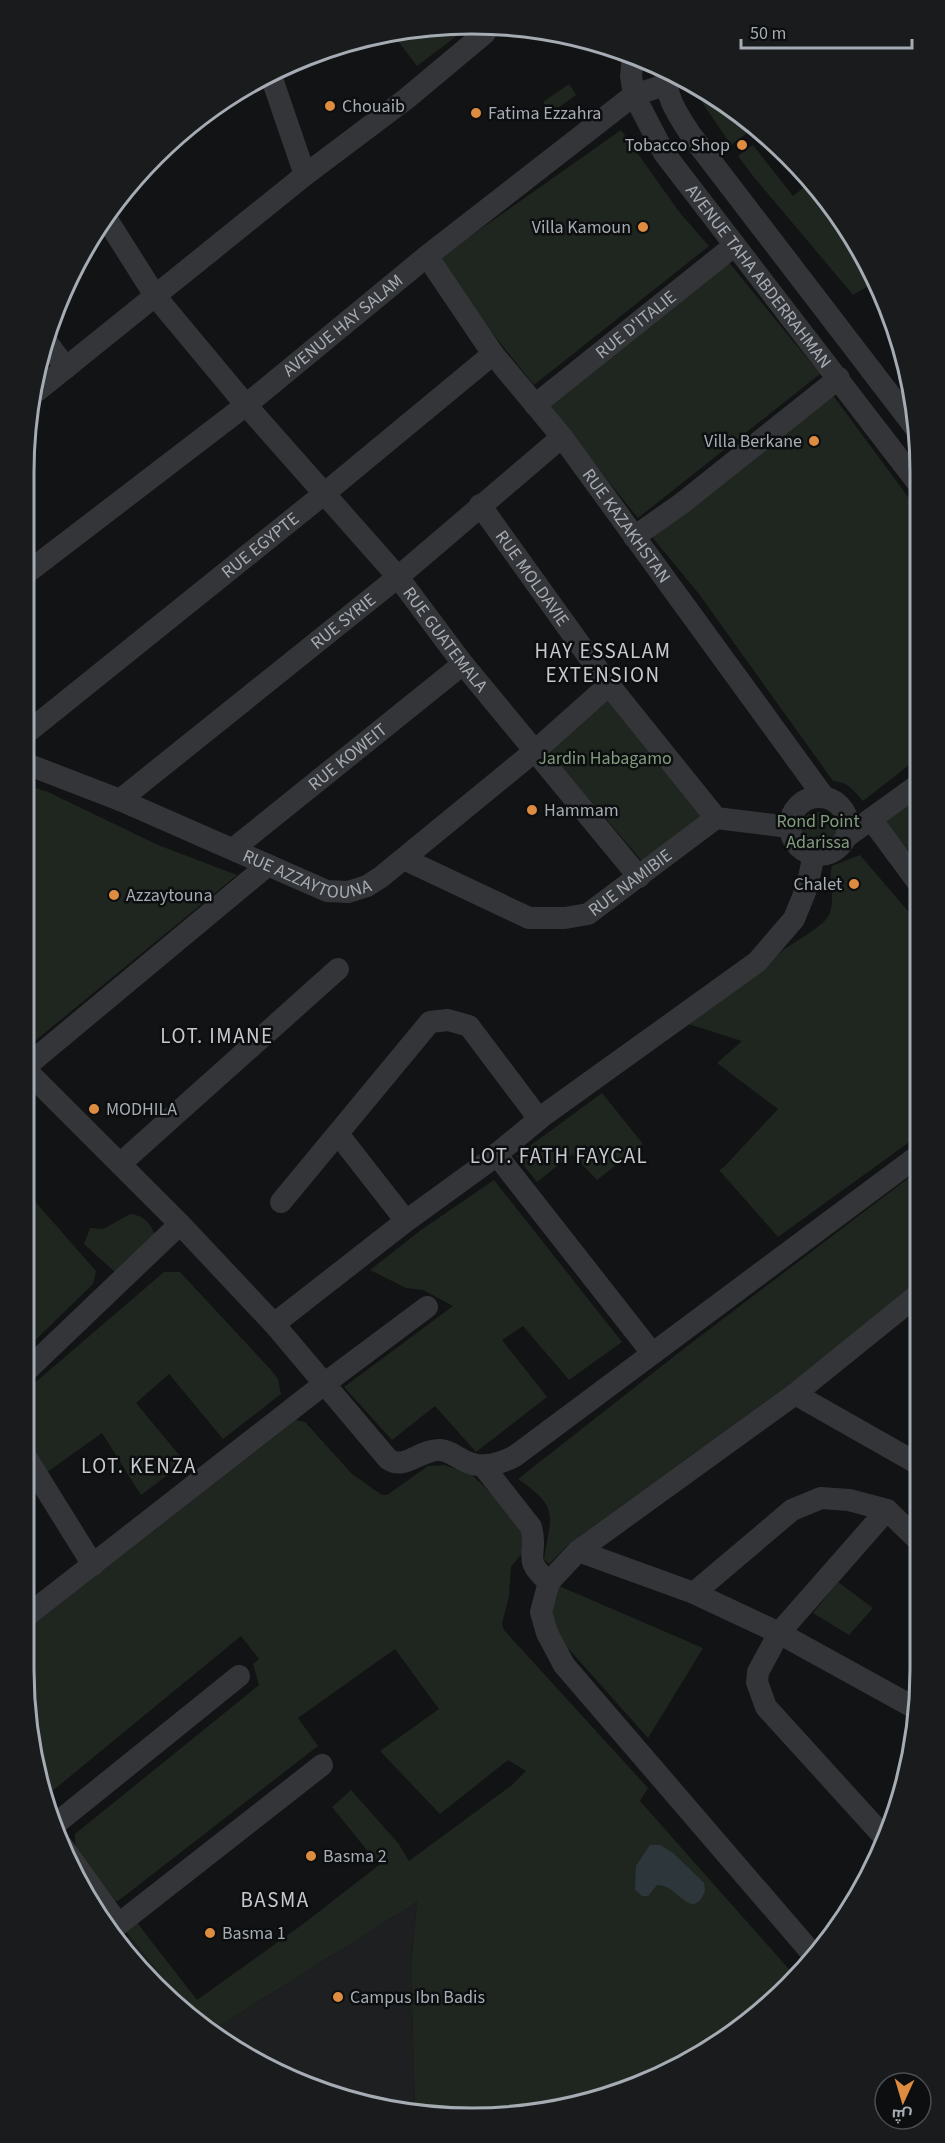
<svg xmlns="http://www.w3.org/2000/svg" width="945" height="2143" font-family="'Source Sans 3',Cairo,sans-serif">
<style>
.built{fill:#1e1f21}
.green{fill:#1f261f}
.water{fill:#2d373b}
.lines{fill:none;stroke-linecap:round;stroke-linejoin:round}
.minor{stroke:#343538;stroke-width:22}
.poi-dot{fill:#de8c40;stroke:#0d0e0f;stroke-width:2}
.labels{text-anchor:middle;stroke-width:5;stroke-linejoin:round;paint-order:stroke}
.poi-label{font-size:18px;fill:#a5acb3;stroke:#0d0e0f;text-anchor:start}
.street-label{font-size:18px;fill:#a5acb3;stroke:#0d0e0f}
.park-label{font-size:18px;fill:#829c7e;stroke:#0d0e0f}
.quarter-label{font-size:21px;letter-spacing:1.5px;fill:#c6cacf;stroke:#0d0e0f}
.rim{fill:none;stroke:#a5acb3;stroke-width:3}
</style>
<rect width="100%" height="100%" fill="#121314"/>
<g class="built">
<path d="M417,1902l-6,63 4,146 -30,-1 -136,-51 -36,-29z"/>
<path d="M129,1936l58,73 -52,-43 -16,-22z"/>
</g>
<g class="green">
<path d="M444,25l26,1 -53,40 -25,-33z"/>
<path d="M689,83l33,17 32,28 -23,17z"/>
<path d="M569,84l7,11 -25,18 -8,-11z"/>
<path d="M621,130l59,83 29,33 -175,139 -45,-56 -51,-70z"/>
<path d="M753,145l40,51 19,-15 63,93 2,7 -24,14 -100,-119 -15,-20z"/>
<path d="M727,260l93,114 -182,144 -91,-113z"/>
<path d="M832,394l85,115 1,249 -55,43c-10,-11 -15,-19 -30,-20l-134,-187 -47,-57z"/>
<path d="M608,701l94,116 -60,44 -93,-109z"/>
<path d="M24,784l24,8 110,53 79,30 -207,170 -6,-7z"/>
<path d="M918,796l1,67 -35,-42z"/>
<circle cx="818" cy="831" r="19"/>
<path d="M860,855l59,69v211l-141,102 -59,-67 5,-3 54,-58 -61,-46 25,-22 -57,-18c34,-22 64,-47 96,-71 12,-10 41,-24 48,-37 7,-14 -1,-36 3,-49z"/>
<path d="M602,1093l41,51 -46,36 -25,-26 -35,28 -21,-26z"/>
<path d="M919,1170l1,110 -118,95 -232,168 -21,21 -5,-5c7,-45 16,-51 -26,-80l168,-132z"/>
<path d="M494,1180l128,162 -53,38 -46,-54 -21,14 45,57 -71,55 -41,-46 -43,34 -48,-53 109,-81 -30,-16 -17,-2 -36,-18 51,-40z"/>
<path d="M24,1189l72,82 -3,13 -69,67z"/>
<path d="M130,1214c14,1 21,10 26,23l-40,36 -32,-29 6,-16 13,1z"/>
<path d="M164,1272h16l92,99 6,8 3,15 -58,45 -54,-65 -33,29 49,59 -44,33 -39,-62 -56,40 -22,-32v-49z"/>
<path d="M296,1420l9,2 47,52 30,21h5l41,-29 16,-1 27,9 50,48 2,30 -12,15 -2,29 -7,28 2,6 144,158 -8,13 156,176 -100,82 -80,36 -85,20 -116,-4 -4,-146 6,-63 -204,128 -26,-21 -63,-80 11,-9 62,80 106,-76 76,-59 -47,-58 19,-17 47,53 11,18 103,-76 14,-14 -18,-11 -68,54 -60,-63 59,-42 -44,-60 -97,69 20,28 -200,155h-8c-13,-19 -38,-43 -35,-67l184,-149 -6,-21 6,-5 -18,-23 -196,161 -21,-126v-39z"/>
<path d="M838,1582l35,26 -24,27 -36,-22z"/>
<path d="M552,1583l151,65 -55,90 -89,-100 -10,-15z"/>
</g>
<path class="water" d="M650,1845h10l13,8 31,30 1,8c-13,33 -28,-8 -48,-6l-9,11h-6l-7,-6 1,-24z"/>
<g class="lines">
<g class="minor">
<path id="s1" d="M633,56l-2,20 3,19 30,58 253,329"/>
<path d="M666,72c-1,25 12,43 25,63l226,295"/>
<path d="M270,73l35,102"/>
<path id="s2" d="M106,218l50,79 90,108 152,172 65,87 176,213"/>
<path id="s3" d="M427,256l66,98 69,83 262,360"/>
<path d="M46,341l20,27"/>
<path d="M37,391l268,-216 101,-76 79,-66 3,-7"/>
<path id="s4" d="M535,405l200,-160"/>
<path id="s5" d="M480,505l129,180 107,133 73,9"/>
<path d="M634,537l47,-33 158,-126"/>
<path id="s6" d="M24,575l222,-170 181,-149 207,-161 31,-10"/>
<path id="s7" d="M24,735l301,-242 168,-139"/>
<path id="s8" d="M24,763l96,37 207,91 21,1 19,-6 14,-9 155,-127 73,-65"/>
<circle cx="819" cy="826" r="29"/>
<path id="s9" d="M120,800l278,-223 164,-140"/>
<path d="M871,819l48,65"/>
<path d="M846,837l72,-52"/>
<path id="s10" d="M233,849l230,-185"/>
<path id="s11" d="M404,859l125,59h36l23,-4 128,-96"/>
<path d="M24,1068l156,156 94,100 114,135c17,12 32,-10 52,-9 11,1 16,7 25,11 17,9 35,3 50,-5l404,-301"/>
<path d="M24,1068l244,-203"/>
<path d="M338,1134l68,87"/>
<path d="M496,1154l156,199"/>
<path d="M120,1164l218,-195"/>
<path d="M281,1202l149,-180 18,-2 21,6 70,93"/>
<path d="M274,1324l132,-103 80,-58 58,-48 213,-153 37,-43 13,-32 7,-33"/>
<path d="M24,1373l156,-149"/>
<path d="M795,1394l125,71"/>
<path d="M24,1454l69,111"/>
<path d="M483,1466l48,61c8,28 -11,31 18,55"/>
<path d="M578,1551l116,42 85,40 136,75"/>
<path d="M694,1593l98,-83 29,-12 28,2 38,10 34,33"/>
<path d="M24,1618l300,-234 103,-77"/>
<path d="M53,1826l186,-150"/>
<path d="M886,1839l-120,-132 -9,-25 1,-10 21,-39 108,-123"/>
<path d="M62,1846l56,78"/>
<path d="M110,1931l212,-166"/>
<path d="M816,1958l-252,-293 -17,-32 -6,-21 8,-30 29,-31 217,-157 125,-101"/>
</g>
</g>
<g class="poi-dot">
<circle cx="330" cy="106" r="6"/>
<circle cx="476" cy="113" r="6"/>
<circle cx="742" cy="145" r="6"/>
<circle cx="643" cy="227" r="6"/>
<circle cx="814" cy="441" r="6"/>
<circle cx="532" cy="810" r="6"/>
<circle cx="854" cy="884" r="6"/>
<circle cx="114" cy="895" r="6"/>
<circle cx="94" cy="1109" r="6"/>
<circle cx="311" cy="1856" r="6"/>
<circle cx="210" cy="1933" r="6"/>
<circle cx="338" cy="1997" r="6"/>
</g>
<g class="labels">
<g class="poi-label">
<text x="342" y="112">Chouaib</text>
<text x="488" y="119">Fatima Ezzahra</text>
<text x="730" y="151" text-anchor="end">Tobacco Shop</text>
<text x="631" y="233" text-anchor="end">Villa Kamoun</text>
<text x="802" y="447" text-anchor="end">Villa Berkane</text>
<text x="544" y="816">Hammam</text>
<text x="842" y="890" text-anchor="end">Chalet</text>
<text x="126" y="901">Azzaytouna</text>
<text x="106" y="1115">MODHILA</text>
<text x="323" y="1862">Basma 2</text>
<text x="222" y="1939">Basma 1</text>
<text x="350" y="2003">Campus Ibn Badis</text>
</g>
<g class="street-label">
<text dy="6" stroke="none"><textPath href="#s1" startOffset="260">AVENUE TAHA ABDERRAHMAN</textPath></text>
<text dy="6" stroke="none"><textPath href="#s6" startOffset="405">AVENUE HAY SALAM</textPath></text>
<text dy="6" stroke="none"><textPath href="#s4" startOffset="129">RUE D'ITALIE</textPath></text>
<text dy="6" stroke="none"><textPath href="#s3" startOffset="336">RUE KAZAKHSTAN</textPath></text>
<text dy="6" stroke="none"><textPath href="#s7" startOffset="303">RUE EGYPTE</textPath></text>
<text dy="6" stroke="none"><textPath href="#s5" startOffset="90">RUE MOLDAVIE</textPath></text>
<text dy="6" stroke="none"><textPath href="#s9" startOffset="286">RUE SYRIE</textPath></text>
<text dy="6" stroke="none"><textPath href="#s2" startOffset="542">RUE GUATEMALA</textPath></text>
<text dy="6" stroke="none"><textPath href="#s10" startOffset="147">RUE KOWEIT</textPath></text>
<text dy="6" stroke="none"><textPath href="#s8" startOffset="306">RUE AZZAYTOUNA</textPath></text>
<text dy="6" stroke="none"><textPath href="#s11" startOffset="250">RUE NAMIBIE</textPath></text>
</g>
<g class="park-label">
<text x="605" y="764">Jardin Habagamo</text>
<text x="818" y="827">Rond Point<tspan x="818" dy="21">Adarissa</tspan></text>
</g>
<g class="quarter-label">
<text x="603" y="658">HAY ESSALAM<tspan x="603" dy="24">EXTENSION</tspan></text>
<text x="217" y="1043">LOT. IMANE</text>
<text x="559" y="1163">LOT. FATH FAYCAL</text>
<text x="139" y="1473">LOT. KENZA</text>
<text x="275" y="1907">BASMA</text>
</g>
</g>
<path d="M0 0H945V2143H0ZM472 34H472A438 438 0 0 1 910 472V1670A438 438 0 0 1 472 2108H472A438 438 0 0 1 34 1670V472A438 438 0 0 1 472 34Z" fill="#191b1c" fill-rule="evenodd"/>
<path class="rim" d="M472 34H472A438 438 0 0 1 910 472V1670A438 438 0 0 1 472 2108H472A438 438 0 0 1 34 1670V472A438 438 0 0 1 472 34Z"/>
<g transform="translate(903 2101) rotate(184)"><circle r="28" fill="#0d0e0f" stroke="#4a4d51" stroke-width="1.5"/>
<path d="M0-4.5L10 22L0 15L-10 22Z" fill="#de8c40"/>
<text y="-9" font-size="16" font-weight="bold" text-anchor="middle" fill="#a5acb3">ش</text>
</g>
<path d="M741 39v9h171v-9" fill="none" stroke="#a5acb3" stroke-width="3"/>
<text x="750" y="39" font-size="18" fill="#a5acb3" stroke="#0d0e0f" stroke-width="4.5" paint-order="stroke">50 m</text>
</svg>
